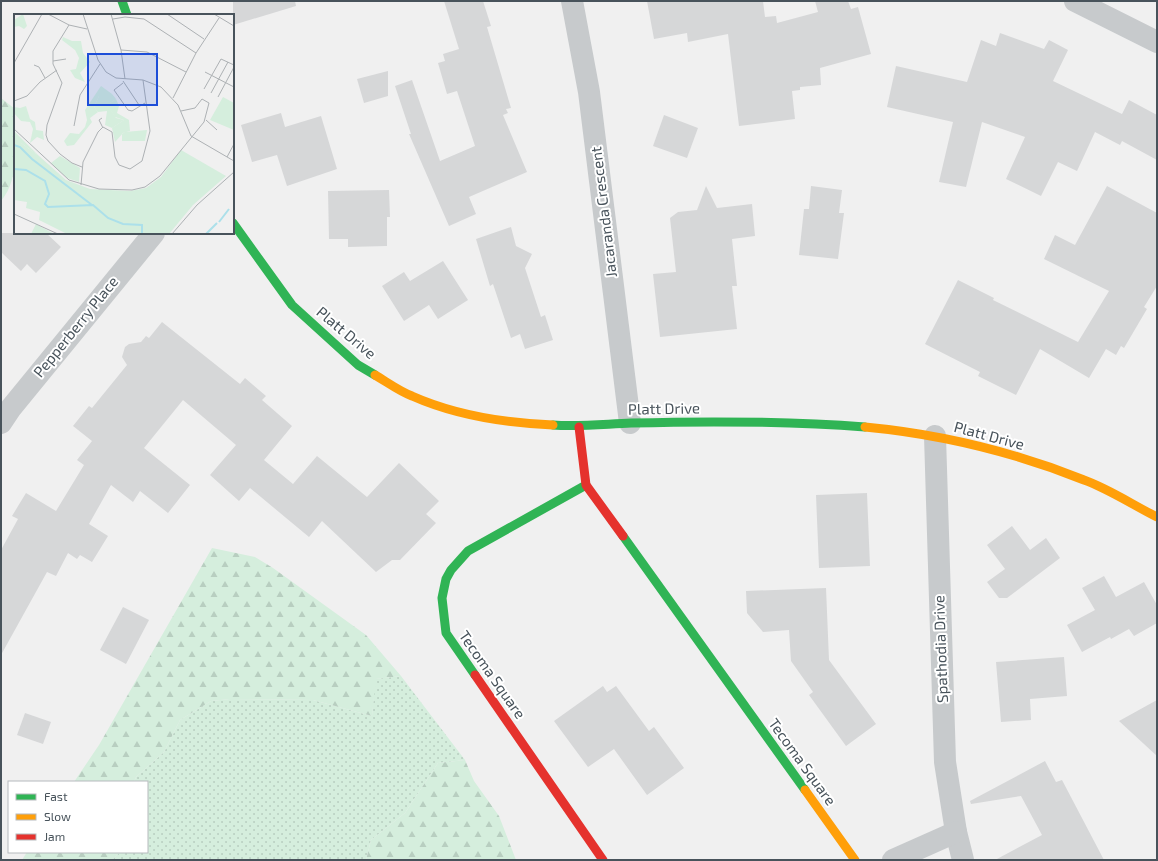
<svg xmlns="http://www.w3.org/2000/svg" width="1158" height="861" font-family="'Exo 2',sans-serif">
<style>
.grass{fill:url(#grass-dots)}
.forest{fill:url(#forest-firs)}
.building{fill:#d6d7d8}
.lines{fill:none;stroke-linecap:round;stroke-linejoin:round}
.street{stroke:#c7cacc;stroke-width:22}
.fast{stroke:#30b455;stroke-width:9}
.slow{stroke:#ff9f0a;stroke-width:9}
.jam{stroke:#e5322d;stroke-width:9}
.labels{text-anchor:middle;stroke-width:4;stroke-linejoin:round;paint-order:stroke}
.street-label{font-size:15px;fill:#48535b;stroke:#fff}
.inset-river{fill:none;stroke:#ace0ea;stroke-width:2}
.inset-road{fill:none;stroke:#adb1b4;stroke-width:1}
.view{fill:#1d4ed8;fill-opacity:0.15;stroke:#1d4ed8;stroke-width:2}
.inset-edge{fill:none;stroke:#48535b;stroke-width:2}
</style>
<defs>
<pattern id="grass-dots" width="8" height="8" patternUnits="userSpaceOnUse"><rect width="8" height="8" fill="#d5eedd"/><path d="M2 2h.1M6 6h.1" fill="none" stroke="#b8cec0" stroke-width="1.8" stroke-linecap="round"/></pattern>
<pattern id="forest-firs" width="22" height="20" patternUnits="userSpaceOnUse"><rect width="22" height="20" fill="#d5eedd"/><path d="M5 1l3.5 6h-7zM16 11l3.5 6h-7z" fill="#b8cec0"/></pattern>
</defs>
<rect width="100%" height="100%" fill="#f0f0f0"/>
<path class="grass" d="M401,676l64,84 -27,3 -33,50 -34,27 -5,20h-254l8,-8h27v-70h-13l2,-5 28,-25 16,-32 31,-19 19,-2 83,1 59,16 3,-37z"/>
<g class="forest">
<path d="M1,98l14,11c0,30 6,68 -14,92z"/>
<path d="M212,548l43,9 18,11 93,67 35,41 -25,3 -4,37 -59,-16 -83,-1 -19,2 -31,19 -16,32 -28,25 -2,5h-60l25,-37z"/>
<path d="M465,760l9,21 25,35 17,44h-150l5,-20 34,-27 33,-50z"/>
<path d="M27,852h93l-8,8h-90z"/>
</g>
<g class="building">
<path d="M233,1h62l1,5 -63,19z"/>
<path d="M444,1h39l8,25 -4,1 24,81 -5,1 2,4 -5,2 24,57 -58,25 7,17 -27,12 -40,-92h2l-16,-48 17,-6 28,81 35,-15 -18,-55 -10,3 -9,-31 7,-2 -2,-7 16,-5z"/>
<path d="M647,1h116l2,16 11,-1 1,7 41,-11 -3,-11h33l3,8 7,-2 13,47 -51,14 1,17 -21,2v3l-8,1 3,28 -56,7 -11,-92 -40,8 -1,-9 -33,6z"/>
<path d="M1000,33l44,16 5,-9 19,10 -15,31 69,33 7,-14 28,15v45l-35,-19 -2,4 -25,-13 -18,39 -19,-9 -17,34 -35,-17 19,-42 -43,-15 -16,65 -27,-5 14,-60 -66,-15 9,-41 71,16 14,-42 15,6z"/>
<path d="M388,71v25l-24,7 -7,-24z"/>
<path d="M281,113l4,14 36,-11 16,53 -50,17 -10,-31 -25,7 -11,-37z"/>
<path d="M664,115l34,13 -11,30 -34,-12z"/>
<path d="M706,186l11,22 35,-4 3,32 -23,3 5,47h-5l5,43 -77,8 -7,-63 23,-2 -6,-54 8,-6 19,-2z"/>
<path d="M811,186l31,4 -3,23h5l-6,46 -39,-4 5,-46h5z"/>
<path d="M1107,186l50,27v73l-13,21 3,2 -23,39 -3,-2 -5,9 -10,-6 -17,29 -49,-29 -24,46 -38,-19 2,-4 -55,-28 33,-64 36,18 -1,2 85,42 31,-51 -65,-32 11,-24 20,10z"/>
<path d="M389,190l1,27h-3v29l-39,1v-8h-19l-1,-48z"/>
<path d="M511,227l5,19 16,8 -7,14 16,49 4,-2 8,25 -28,9 -5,-15 -9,4 -18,-54 -3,2 -14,-47z"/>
<path d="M1,233h45l15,14 -25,26 -9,-9 -6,7 -20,-19z"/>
<path d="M443,261l25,39 -30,19 -9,-14 -25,16 -22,-35 22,-14 6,9z"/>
<path d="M162,322l78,62 5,-6 21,18 -4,4 30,26 -28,34 29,24 24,-28 50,41 32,-34 40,38 -13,13 10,9 -36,37h-8l-16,12 -54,-51 -13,16 -59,-49 -11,13 -29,-26 26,-30 -53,-45 -39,48 46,37 -22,28 -28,-22 -7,11 -22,-17 -22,39 19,12 -16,26 -12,-7 -3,4 -9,-6 -12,23 -9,-4 -46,83v-105l17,-31 -6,-3 14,-23 30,18 28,-46 -7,-5 15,-19 -19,-15 16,-20 3,2 35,-43 -5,-8 3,-10 4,-3 12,-2 5,-6 3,2z"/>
<path d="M867,493l3,73 -51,2 -3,-73z"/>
<path d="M1012,526l18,24 16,-12 14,20 -53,40h-8l-12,-16 18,-13 -18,-24z"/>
<path d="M1104,576l12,21 28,-15 13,23v18l-23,13 -5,-7 -18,10 -1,-2 -28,15 -15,-27 28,-15 -13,-22z"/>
<path d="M826,588l3,72 47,64 -30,22 -37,-51 4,-3 -22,-31 -2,-31 -26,2 -16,-19 -1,-22z"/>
<path d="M123,607l26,13 -23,44 -26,-14z"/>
<path d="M1064,657l3,39 -37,3 1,21 -30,2 -5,-60z"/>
<path d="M603,686l4,6 9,-6 33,45 5,-4 30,41 -37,27 -33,-46 -26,18 -34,-46z"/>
<path d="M1157,700v56l-38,-35z"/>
<path d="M25,713l26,9 -8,22 -26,-9z"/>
<path d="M1045,761l11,21 6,-2 42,80h-109l47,-25 -21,-39 -50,8 -1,-3z"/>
</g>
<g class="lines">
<g class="street">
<path d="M572,1l17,91 41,331"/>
<path d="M1075,1l82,41"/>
<path d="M1,423l10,-15 143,-175"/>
<path d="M935,436l10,326 11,70 7,28"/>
<path d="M893,860l63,-28"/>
</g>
<g class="fast">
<path d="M122,1l5,14"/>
<path d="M233,223l59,82 66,60 17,10"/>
<path d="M553,425c26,2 52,-1 78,-2 78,-2 156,-2 234,4"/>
<path d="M623,536l182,254"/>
<path d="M475,675l-29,-42 -4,-35 4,-19 5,-9 17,-19 118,-66"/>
</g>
<g class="slow">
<path d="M375,375c12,7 24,16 37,21 45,20 92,27 141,29"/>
<path d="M865,427c74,7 149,25 219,53 25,9 49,25 73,37"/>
<path d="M805,790l50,70"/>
</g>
<g class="jam">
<path d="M579,427l7,58 37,51"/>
<path d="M475,675l128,185"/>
</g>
</g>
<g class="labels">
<g class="street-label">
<text transform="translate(604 212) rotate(-97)" y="5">Jacaranda Crescent</text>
<text transform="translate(76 327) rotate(-51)" y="5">Pepperberry Place</text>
<text transform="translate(346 333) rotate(40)" y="5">Platt Drive</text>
<text transform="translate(664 409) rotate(-1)" y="5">Platt Drive</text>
<text transform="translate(989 436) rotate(15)" y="5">Platt Drive</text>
<text transform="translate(941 649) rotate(-92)" y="5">Spathodia Drive</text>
<text transform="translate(492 675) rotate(55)" y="5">Tecoma Square</text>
<text transform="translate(802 762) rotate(54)" y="5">Tecoma Square</text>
</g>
</g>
<g transform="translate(14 14)">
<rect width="220" height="220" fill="#f0f0f0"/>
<path d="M9,0l4,12 -3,3 -5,-3 -5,1v-7zM98,80l4,5 -6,4 1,7 5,8 8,2 -12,8 -7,-3 2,-14 -9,1 -4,-5 5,-11zM133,116l-2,11h-23v-7l3,-2zM0,129h7l18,13 27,24 24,9 40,2 16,-3 15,-11 20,-27 45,26 -33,29 -24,29h-102l-28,-14 1,-8 -14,-4 1,-6 -13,-2zM46,142l20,12 -1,14 -12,-4 -16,-15zM22,210l18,10h-23z" fill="#d5eedd"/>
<path d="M49,23l9,4h9l2,12 7,9 -10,11 5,9 -10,-4 -5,-8 6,-1 3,-11 -4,-8 -13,-10zM87,72l11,8 -2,2h-11l-5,11 4,5 -8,6 2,4 -18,23 -7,1 -3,-5 6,-8 9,1 6,-7 2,-7 -2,-10zM209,83l11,6v27l-24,-10zM102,85l3,7 -2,7 12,7 1,11 -7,2 -8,9 -3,-14 12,-8 -9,-3 -5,-8v-6zM12,92l4,13 5,3 1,8 7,1 1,9 -7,-3 -7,6 3,-14 -3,-7 -9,-1 -7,-8v-6l6,1zM0,117l25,25 -18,-13h-7z" fill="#d5eedd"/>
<path class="inset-river" d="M0,131l6,2 12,12 60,46M0,155l12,1 19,11 4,13 -4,10 3,3 45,-2 15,13 15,6 19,1v9M205,208l10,-13M192,220l11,-11"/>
<path class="inset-road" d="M34,0l21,11 18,4M69,0l15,46 8,12 10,6 27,2 18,7 17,18 13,31 43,25M97,0l10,36 4,29M153,0l37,25M200,0l20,12M99,5l12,-2 19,2 52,34M55,11l-16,26v13l9,19 -15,42 -1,10 2,6 12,13 12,9 10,4M107,36l26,2 39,20M39,47l13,-2M0,49l28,-49M20,51l5,2 6,11M191,58l29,15M109,67l16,24M109,69l-9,7 14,20 4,1 13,-8M190,75l17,-30 13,6M197,79l17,-31M204,83l16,-30M159,84l23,-45 23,-35M0,87l13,-5 13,-14 17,-12M88,104l-3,2 4,8M192,106l11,10M60,112l6,-31 20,-31M0,115l55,51 30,9 33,1 13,-3 15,-11 44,-54 5,-19 -7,-4 -7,9 -14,3M213,143l7,-13M67,171l2,-23 15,-30 5,-5 9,5 3,25 4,8 11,4 12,-8 8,-30 -7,-51M0,200l44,20M158,220l25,-29 37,-33"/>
<path class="view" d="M74,40h69v51h-69z"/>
<rect width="220" height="220" class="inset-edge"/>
</g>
<rect width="1158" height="861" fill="none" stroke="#48535b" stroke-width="4"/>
<rect x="8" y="781" width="140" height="72" fill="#ffffff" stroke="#b6babd"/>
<rect x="16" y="794" width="20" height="6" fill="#30b455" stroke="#b6babd"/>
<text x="44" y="801" font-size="12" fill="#48535b">Fast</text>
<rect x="16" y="814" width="20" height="6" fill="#ff9f0a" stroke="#b6babd"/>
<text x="44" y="821" font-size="12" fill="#48535b">Slow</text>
<rect x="16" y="834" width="20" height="6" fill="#e5322d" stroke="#b6babd"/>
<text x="44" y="841" font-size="12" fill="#48535b">Jam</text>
</svg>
